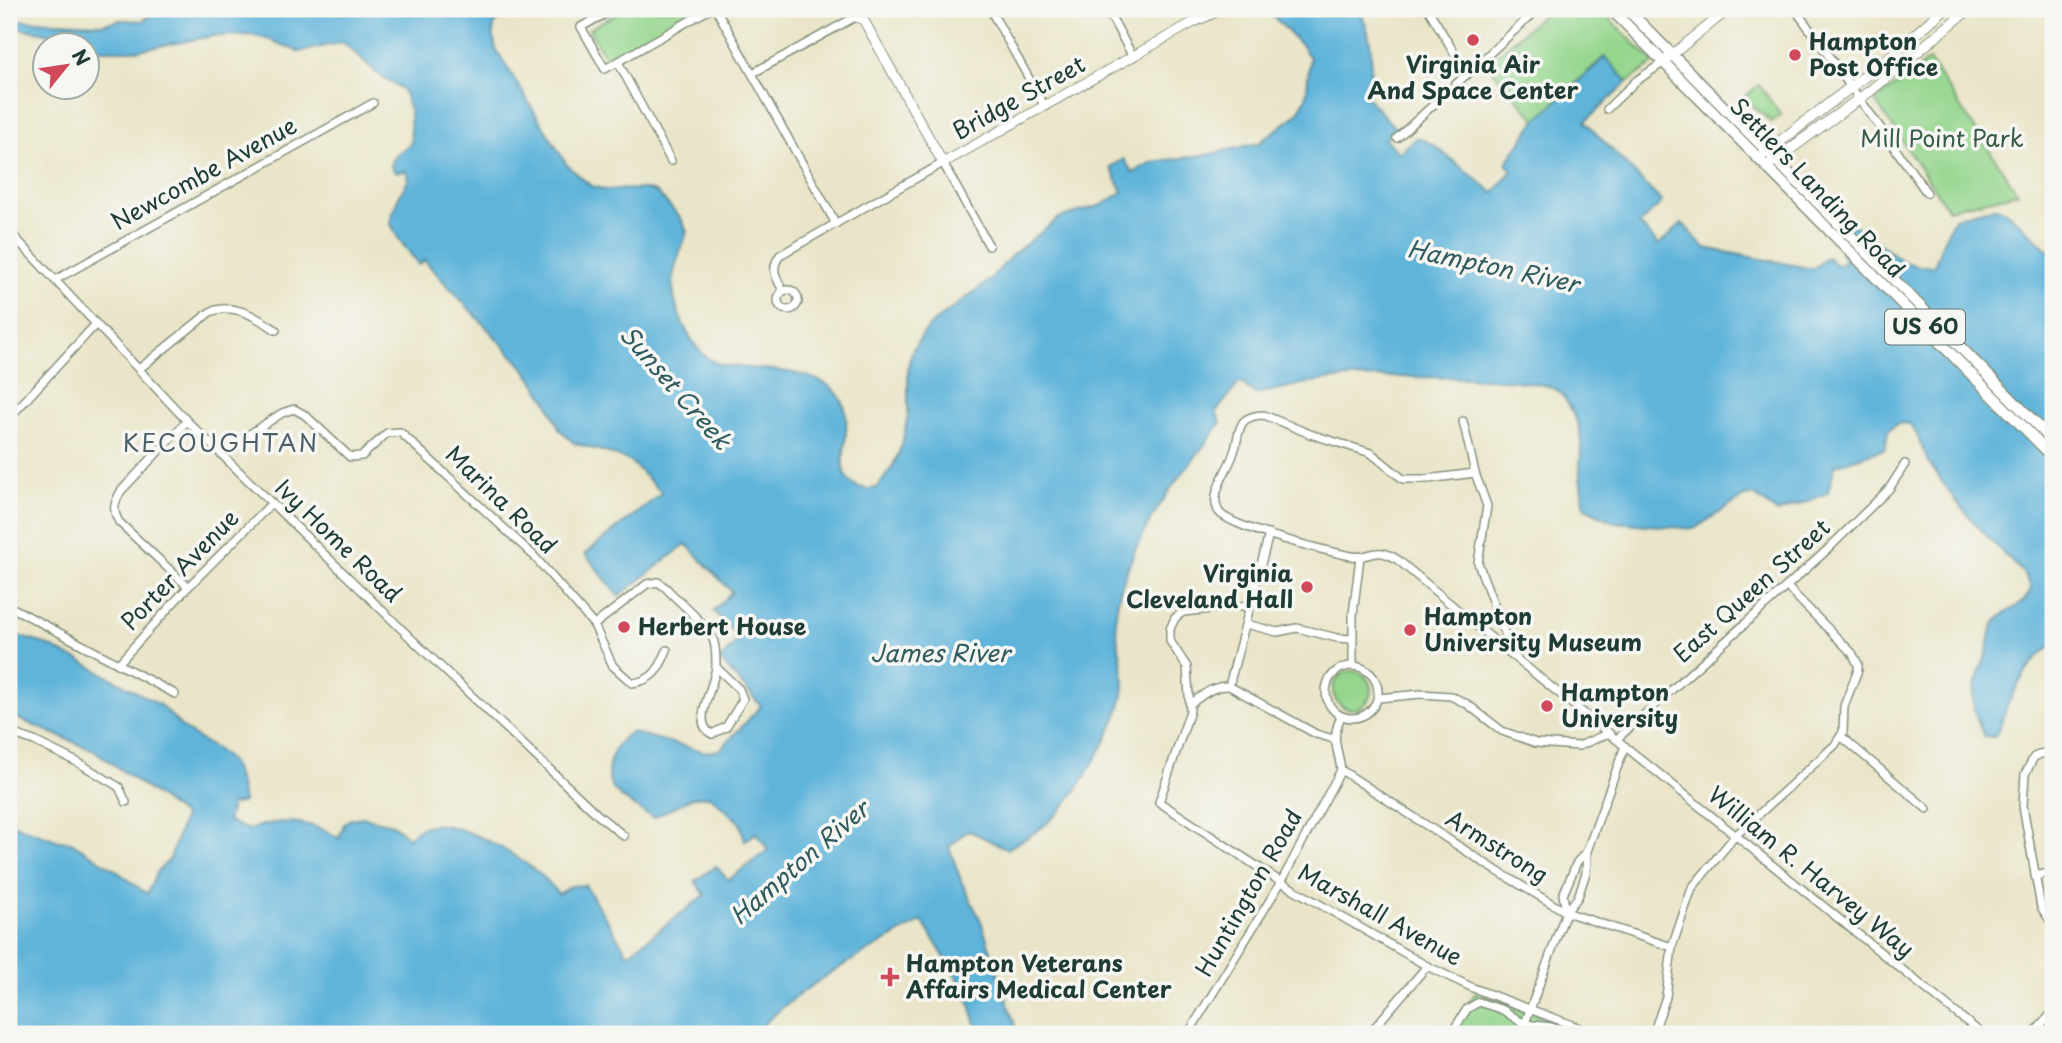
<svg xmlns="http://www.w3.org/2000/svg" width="2062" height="1043" font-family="'Playpen Sans',sans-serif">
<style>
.green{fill:#94d68d;stroke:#5a8a60;stroke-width:2}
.water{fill:#5eb4da;stroke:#3e7887;stroke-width:2}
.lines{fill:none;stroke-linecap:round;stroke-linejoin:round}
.minor-casing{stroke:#84917e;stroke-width:10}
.tertiary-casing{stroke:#84917e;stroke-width:11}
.secondary-casing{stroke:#84917e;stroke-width:12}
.primary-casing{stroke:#84917e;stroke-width:13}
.minor{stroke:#fff;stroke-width:7}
.tertiary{stroke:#fff;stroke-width:9}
.secondary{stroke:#fff;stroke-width:10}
.primary{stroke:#fff;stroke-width:10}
.poi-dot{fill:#d1495b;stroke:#f6f6f2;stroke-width:2.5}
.labels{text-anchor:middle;stroke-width:7;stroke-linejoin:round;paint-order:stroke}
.shield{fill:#f6f6f2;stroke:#60746d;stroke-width:2}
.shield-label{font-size:21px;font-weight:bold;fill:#1f3d34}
.poi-label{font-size:23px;font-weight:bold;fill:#1f3d34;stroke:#f6f6f2;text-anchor:start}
.street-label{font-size:23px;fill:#1f3d34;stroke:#f6f6f2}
.park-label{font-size:23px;fill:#365c46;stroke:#f6f6f2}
.water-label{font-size:24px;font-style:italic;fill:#2f5b5e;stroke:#f6f6f2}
.neighbourhood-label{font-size:24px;letter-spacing:2px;fill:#4e5f6a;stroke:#f6f6f2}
</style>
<rect width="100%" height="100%" fill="#f6f6f2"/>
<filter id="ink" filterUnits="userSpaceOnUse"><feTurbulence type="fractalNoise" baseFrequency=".0143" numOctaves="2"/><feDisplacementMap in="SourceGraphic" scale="14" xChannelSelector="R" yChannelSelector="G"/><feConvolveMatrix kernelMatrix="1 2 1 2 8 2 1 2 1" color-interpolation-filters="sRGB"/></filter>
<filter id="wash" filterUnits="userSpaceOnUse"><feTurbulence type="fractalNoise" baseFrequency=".00686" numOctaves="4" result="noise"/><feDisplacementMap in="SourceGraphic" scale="28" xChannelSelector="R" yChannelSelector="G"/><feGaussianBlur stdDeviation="1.57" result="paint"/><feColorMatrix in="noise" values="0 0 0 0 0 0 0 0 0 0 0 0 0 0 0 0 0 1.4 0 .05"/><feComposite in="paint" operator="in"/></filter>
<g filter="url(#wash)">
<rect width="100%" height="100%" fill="#eae5c8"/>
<g class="green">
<path d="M625,9h74l-92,52 -18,-32z"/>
<path d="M1549,9h51l48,48h4l1,7 -25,18 -24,-25 -68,63 -49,-56z"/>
<path d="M1929,60l89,133 -70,16 -73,-108z"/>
<path d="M1759,85l22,30 -10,7 -27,-25z"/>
<circle cx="1352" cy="690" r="19"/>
<path d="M1476,992l113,42h-140z"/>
</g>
<path class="water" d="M168,9h164l12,5 7,-5h153c-12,17 -13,20 -8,40l71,116 24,21 15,4 38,-1 12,3 25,26 6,14c-5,16 -14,34 -14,52 -1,24 20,72 46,80 6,2 14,2 21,3 27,3 59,3 84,16 31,17 22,48 19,77 -2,21 15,32 34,28l16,-22 9,-21 6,-30v-49l5,-17 10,-15 10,-11 58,-44 20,-23 48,-38 43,-13 21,-13 -13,-25 14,-8 9,14 19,-11 59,-8 48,-11 38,-29 9,-16 4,-40 -8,-12 -29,-30 4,-7h82c15,29 15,54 7,87l29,32 -10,11 14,14 18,-16 15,7 62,49 18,-23 -6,-6 29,-43 70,-64 23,25 -43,40 77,80 -23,22 20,21 23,-22 23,25 108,21 14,-12 9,8 9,-2c-5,-14 -5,-23 2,-37h8l49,36 15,4h15l10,-27 10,-21c13,-3 31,-11 44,-10 11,1 44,38 55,47v390c-20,12 -34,36 -44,57 -6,11 -7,25 -15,35l-10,-1c-19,-42 -10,-45 3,-84 4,-11 2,-23 10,-32 12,-12 31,-15 34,-33l-6,-12 -43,-44 -27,-31 -26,-37 -13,-30 -6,-9 -12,-1 -10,8 -3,18 -50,16 -7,27c-15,10 -34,12 -50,21l-24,-18 -10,2 -50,32 -80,-7 -29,-14c-2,-10 -4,-21 -5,-32 -1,-12 2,-25 1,-37 -1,-15 -12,-38 -23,-48 -18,-17 -191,-15 -224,-12 -26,2 -53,11 -79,15l-15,-12 -24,30 5,10c-16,25 -37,47 -54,72 -21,31 -41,70 -49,107 -7,28 6,56 6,85 -1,34 -45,105 -69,130 -15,15 -31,23 -48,33l-39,-19 -19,17 13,36 19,38 37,113h-39l-13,-42 -44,-71c-59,33 -121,63 -168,113h-745v-211l50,18 12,1 43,27 33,25 10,-22 13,-13 14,-43 -89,-65 -86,-36v-84c11,7 21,8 33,12 14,5 23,13 37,17l81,45c9,7 15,16 23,23 37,28 52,20 60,74l-12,3 -4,16 22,9c32,-14 61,-9 90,8l5,-14 6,-5 12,-2 30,7 16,14c7,-7 13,-12 23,-13 33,-4 110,41 127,69l13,-8 14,-1 43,69 77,-59 -10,-14 21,-15 12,14 40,-30 -12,-17 -11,8 -5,-18 -30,-27 -17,1 -40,21c-11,-8 -29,-16 -38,-27 -15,-18 -2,-48 16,-59l75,20 14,-2 41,-44 -41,-46 20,-22 -27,-27 19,-19 -46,-48 -67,52 -34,-42 77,-61 -32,-32 -24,-9 -32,-9 -14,-13 -13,-29 -21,-31 -102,-110 -5,5 -21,-27 -8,-16 8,-24 11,-19 -3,-8 -11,1 -4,-5c1,-15 12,-13 20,-24l-1,-31 -7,-22 -26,-17 -34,-31 -44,10 -28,-12 -20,-5 -38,1 -75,14h-38l-58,-18 -33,-5v-7l94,4 17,-4 23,1 7,-6z"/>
</g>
<g filter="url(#ink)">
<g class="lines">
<g class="minor-casing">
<g id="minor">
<path d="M614,9l-33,18 24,42 105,-60"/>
<path d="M716,9l120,215"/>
<path d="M990,9l55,98"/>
<path d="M1107,9l26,48"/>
<path d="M1428,9l39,65"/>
<path d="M1795,9l132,184"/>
<path d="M865,11l5,-2"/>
<path d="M618,62l53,99"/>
<path d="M753,73l102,-56"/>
<path d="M1607,109l29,-28 28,-19"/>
<path d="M1397,138l141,-129"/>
<path d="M9,231l178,190 233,226 179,169 25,20"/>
<path d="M55,280l318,-177"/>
<circle cx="788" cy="300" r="10"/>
<path d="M783,291c-7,-14 -13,-22 -3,-36l163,-92 46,83"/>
<path d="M139,369l71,-57c23,-10 47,5 66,18"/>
<path d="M9,418l87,-94"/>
<path d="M187,421l-66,70c-7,12 -9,19 -2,31l69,65"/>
<path d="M1463,421l12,52 12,33 -9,57 35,93"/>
<path d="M221,453l61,-40 12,-4 11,6 45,42 12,-1 25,-23 13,-1 133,123 61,70 53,-41 11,-2 8,6c14,15 35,31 46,49 4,7 4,18 4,27 1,21 -27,58 -4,70l14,-7 17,-28 -4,-10 -23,-22"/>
<path d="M1475,473l-48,6h-24l-32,-26 -61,-19 -46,-19c-7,0 -14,1 -20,6 -7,8 -6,21 -10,31 -4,14 -16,29 -18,44 -1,6 0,11 3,16 12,16 108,39 132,44 21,4 22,-12 47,4l116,97 468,377"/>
<path d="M1250,605l-67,7 -8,6 -5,11v12l17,26 3,44 -31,91 122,80 146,84 46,22 123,46"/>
<path d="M9,606l166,88"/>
<path d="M1246,624l31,8 20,-4 40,10 15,1"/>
<path d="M594,625l19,41 19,17c21,-2 28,-15 35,-33"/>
<path d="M118,664l70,-77 83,-83"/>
<path d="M1353,665v-51l7,-57"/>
<circle cx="1352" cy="692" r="26"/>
<path d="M1229,686l40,-152"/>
<path d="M1378,698l43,-4 30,2 16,8 35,27 34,12 43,3 30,-13"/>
<path d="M1190,704c12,-8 23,-19 39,-18l87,48 18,5"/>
<path d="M1341,716c-11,27 -3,28 0,54l156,101 69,41 106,35"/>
<path d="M9,732l25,9 45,22 40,24 7,15"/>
<path d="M1842,737l85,72"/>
<path d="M1617,739l210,-189 62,-61 16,-25"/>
<path d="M2053,749l-19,8 -9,17 -2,32 18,101 12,18"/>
<path d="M2035,876l18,-4"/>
<path d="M1566,912l-3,-17 14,-33 10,-11"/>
<path d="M1188,1034l93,-152 60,-112"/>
<path d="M1369,1034l58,-68"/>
<path d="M1451,1034l16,-25 12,-7 24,8 21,14 27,3 21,7"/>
<path d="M1521,1034l45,-122 12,-15 8,-24 1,-22 38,-105"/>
<path d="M1653,1034l13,-37 6,-50 20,-59 43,-52 100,-91 8,-13 1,-26 14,-36v-6l-6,-11 -65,-66"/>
<path d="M2033,1034l20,-22"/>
</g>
</g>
<g class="tertiary-casing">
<g id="tertiary">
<path d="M858,9l-2,2 -1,6 8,2"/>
<path d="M863,19l80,144 249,-140 31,-14"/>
<path d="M1668,58l61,-49"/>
</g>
</g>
<g class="secondary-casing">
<g id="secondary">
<path d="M1761,156l129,-99 54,-48"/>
<path d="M1771,163l99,-72 99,-82"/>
</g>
</g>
<g class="primary-casing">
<g id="primary">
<path d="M1611,9l442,448"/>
<path d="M1627,9l426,432"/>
</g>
</g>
<use href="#minor" class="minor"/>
<use href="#tertiary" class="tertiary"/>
<use href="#secondary" class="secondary"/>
<use href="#primary" class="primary"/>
</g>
</g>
<g class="poi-dot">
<circle cx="1473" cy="40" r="7"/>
<circle cx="1795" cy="55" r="7"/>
<circle cx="1307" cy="587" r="7"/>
<circle cx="624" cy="627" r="7"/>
<circle cx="1410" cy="630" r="7"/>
<circle cx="1547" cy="706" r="7"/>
<path d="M886.5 966.5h7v7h7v7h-7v7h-7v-7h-7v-7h7z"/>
</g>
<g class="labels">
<rect class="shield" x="1885" y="309.5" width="80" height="35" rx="5"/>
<g class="shield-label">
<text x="1925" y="334">US 60</text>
</g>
<g class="poi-label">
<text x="1809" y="50">Hampton<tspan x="1809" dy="26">Post Office</tspan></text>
<text x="1473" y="73" text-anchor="middle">Virginia Air<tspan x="1473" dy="26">And Space Center</tspan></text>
<text x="1293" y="582" text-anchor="end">Virginia<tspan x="1293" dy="26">Cleveland Hall</tspan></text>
<text x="1424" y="625">Hampton<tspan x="1424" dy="26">University Museum</tspan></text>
<text x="638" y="635">Herbert House</text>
<text x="1561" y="701">Hampton<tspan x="1561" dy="26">University</tspan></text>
<text x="906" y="972">Hampton Veterans<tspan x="906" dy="26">Affairs Medical Center</tspan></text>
</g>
<g class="street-label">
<text transform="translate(1019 98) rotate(-29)" y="8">Bridge Street</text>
<text transform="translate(204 174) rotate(-29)" y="8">Newcombe Avenue</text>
<text transform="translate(1817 188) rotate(46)" y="8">Settlers Landing Road</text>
<text transform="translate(501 500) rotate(44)" y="8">Marina Road</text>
<text transform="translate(338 541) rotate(44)" y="8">Ivy Home Road</text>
<text transform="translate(180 570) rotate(-46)" y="8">Porter Avenue</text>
<text transform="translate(1752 591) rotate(-42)" y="8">East Queen Street</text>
<text transform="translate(1497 847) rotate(32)" y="8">Armstrong</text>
<text transform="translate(1811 872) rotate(39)" y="8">William R. Harvey Way</text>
<text transform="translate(1249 893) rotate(-60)" y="8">Huntington Road</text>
<text transform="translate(1380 915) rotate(29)" y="8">Marshall Avenue</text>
</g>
<g class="park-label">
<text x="1942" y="147">Mill Point Park</text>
</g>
<g class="water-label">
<text transform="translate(1493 267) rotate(12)" y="8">Hampton River</text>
<text transform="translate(675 388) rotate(49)" y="8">Sunset Creek</text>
<text x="940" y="662">James River</text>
<text transform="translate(800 863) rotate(-41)" y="8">Hampton River</text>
</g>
<g class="neighbourhood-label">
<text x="221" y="452">KECOUGHTAN</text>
</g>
</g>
<rect width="2062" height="1043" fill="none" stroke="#f6f6f2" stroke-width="35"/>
<g transform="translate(66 66) rotate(60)"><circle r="33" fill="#f6f6f2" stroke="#a0aca6" stroke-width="2"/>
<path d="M0-5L12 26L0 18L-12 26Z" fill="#d1495b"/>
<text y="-10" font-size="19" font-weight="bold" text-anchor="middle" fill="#1f3d34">N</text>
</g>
</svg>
